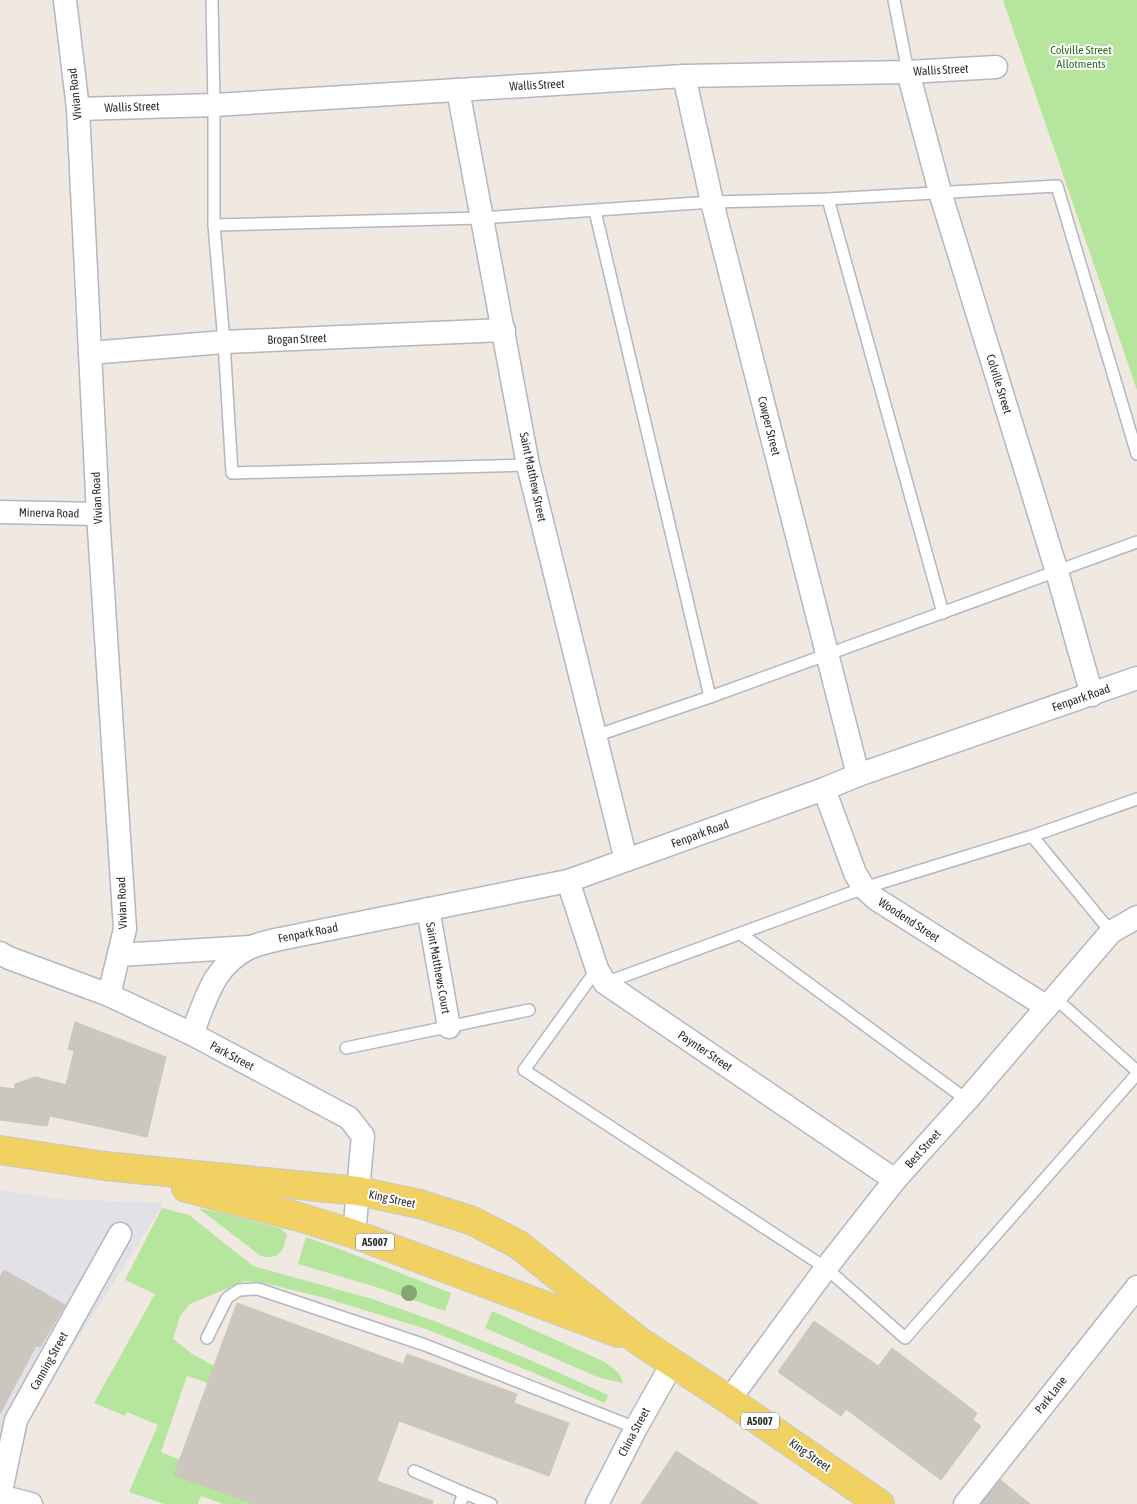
<svg xmlns="http://www.w3.org/2000/svg" width="1137" height="1504" font-family="'Asap Condensed',sans-serif">
<style>
.industrial{fill:#e3e1e8}
.green{fill:#b6e59e}
.building{fill:#cbc7bf;stroke:#cbc5ba}
.lines{fill:none;stroke-linecap:round;stroke-linejoin:round}
.service-casing{stroke:#b4b7c1;stroke-width:14}
.minor-casing{stroke:#b4b7c1;stroke-width:25}
.primary-casing{stroke:#c9c9c9;stroke-width:30}
.service{stroke:#fff;stroke-width:11}
.minor{stroke:#fff;stroke-width:22}
.primary{stroke:#f2d163;stroke-width:28}
.tree{fill:#84a574}
.labels{text-anchor:middle;stroke-width:4;stroke-linejoin:round;paint-order:stroke}
.shield{fill:#fff;stroke:#6d6d6d;stroke-width:1}
.shield-label{font-size:11px;font-weight:bold;fill:#2e2e2e}
.park-label{font-size:12px;fill:#2c6e1b;stroke:#fff}
.street-label{font-size:12px;fill:#2e2e2e;stroke:#fff}
</style>
<rect width="100%" height="100%" fill="#efe9e1"/>
<path class="industrial" d="M0,1190l59,9 105,4 -136,215 -28,86z"/>
<g class="green">
<path d="M1003,0h134v390z"/>
<path d="M162,1208l27,7 64,51 119,33 60,21 96,39 80,36 -3,8 -88,-37 -91,-37 -101,-31 -61,-15 -19,-2 -55,23 -10,12 -7,23 18,14 23,13 -6,17 -21,-7 -26,76 19,8 -6,15 79,29h-29l-23,-8 -3,8h-33l-36,-12 29,-67 -31,-13 -2,4 -31,-13 61,-109 -30,-14z"/>
<path d="M198,1208l29,6 55,15 5,6c-4,16 -7,25 -26,21z"/>
<path d="M306,1237l36,13 109,43 -6,18 -69,-24 -78,-23z"/>
<path d="M492,1311l113,51c8,6 16,11 18,21l-23,-5 -115,-50z"/>
</g>
<g class="building">
<path d="M75,1022l91,35 -19,80 -97,-21 9,-33 7,2 8,-34 -6,-2z"/>
<path d="M35,1077l24,6 -12,43 -32,-4v-38z"/>
<path d="M0,1087l15,2v33l-15,-2z"/>
<path d="M4,1270l61,35 -25,42 -4,-1 -36,68v-137z"/>
<path d="M237,1303l166,61 4,-10 110,40 -3,9 55,20 -20,53 -150,-55 -22,60 56,20 -1,3h-179l-79,-29z"/>
<path d="M814,1321l64,45 -37,50 -63,-44z"/>
<path d="M892,1348l85,65 -4,7 8,6 -40,54 -95,-71z"/>
<path d="M676,1451l83,53h-118z"/>
<path d="M997,1477l33,27h-53z"/>
</g>
<g class="lines">
<g class="service-casing">
<g id="service">
<path d="M212,0l2,105v120l10,117 8,131 296,-8"/>
<path d="M894,0l14,72"/>
<path d="M828,199l115,414"/>
<path d="M595,211l115,486"/>
<path d="M214,225l267,-7 231,-16 116,-3 229,-13 80,268"/>
<path d="M595,736l115,-39 427,-155"/>
<path d="M1032,836l79,96"/>
<path d="M741,934l226,166"/>
<path d="M597,969l-73,101 302,198 79,70 232,-264"/>
<path d="M605,983l259,-95 168,-52 105,-37"/>
<path d="M1055,998l82,73"/>
<path d="M346,1048l183,-38"/>
<path d="M207,1338l20,-40 12,-8 19,-1 167,56 211,83"/>
<path d="M414,1471l50,22"/>
<path d="M460,1504l4,-11 27,11"/>
</g>
</g>
<g class="minor-casing">
<g id="minor">
<path d="M65,0l13,109 20,405 27,415 -16,66"/>
<path d="M908,72l32,120 117,380 35,123"/>
<path d="M684,76l28,126 146,573"/>
<path d="M458,90l70,375 98,395"/>
<path d="M78,109l136,-4 470,-29 224,-4 88,-5"/>
<path d="M90,353l134,-11 280,-12"/>
<path d="M0,512l98,2"/>
<path d="M824,789l31,84 9,15 12,11 171,108"/>
<path d="M568,881l29,88 8,14 290,197"/>
<path d="M428,909l21,118"/>
<path d="M0,953l9,5 100,37 83,39 157,84 14,18 -9,98"/>
<path d="M119,955l131,-8"/>
<path d="M192,1034c14,-35 21,-68 57,-86 8,-4 18,-6 26,-8l293,-59 256,-92 34,-14 279,-97"/>
<path d="M729,1400l97,-132 69,-88 72,-80 144,-168 26,-15"/>
<path d="M0,1496l16,-76 104,-186"/>
<path d="M0,1496l31,8"/>
<path d="M597,1504l39,-76 37,-66"/>
<path d="M965,1504l172,-217"/>
</g>
</g>
<g class="primary-casing">
<g id="primary">
<path d="M0,1150l105,16 253,25 62,13 53,17 46,24 120,96 90,59 151,104"/>
<path d="M186,1188l113,29 55,17 264,99"/>
</g>
</g>
<use href="#service" class="service"/>
<use href="#minor" class="minor"/>
<use href="#primary" class="primary"/>
</g>
<circle class="tree" cx="409" cy="1293" r="8"/>
<g class="labels">
<g class="shield">
<rect x="356" y="1233.5" width="38" height="17" rx="4"/>
<rect x="741" y="1412.5" width="38" height="17" rx="4"/>
</g>
<g class="shield-label">
<text x="375" y="1246">A5007</text>
<text x="760" y="1425">A5007</text>
</g>
<g class="park-label">
<text x="1081" y="54">Colville Street<tspan x="1081" dy="14">Allotments</tspan></text>
</g>
<g class="street-label">
<text transform="translate(941 70) rotate(-3)" y="4">Wallis Street</text>
<text transform="translate(537 85) rotate(-3)" y="4">Wallis Street</text>
<text transform="translate(75 94) rotate(-96)" y="4">Vivian Road</text>
<text transform="translate(132 107) rotate(-2)" y="4">Wallis Street</text>
<text transform="translate(297 339) rotate(-2)" y="4">Brogan Street</text>
<text transform="translate(999 384) rotate(73)" y="4">Colville Street</text>
<text transform="translate(769 426) rotate(76)" y="4">Cowper Street</text>
<text transform="translate(533 477) rotate(78)" y="4">Saint Matthew Street</text>
<text transform="translate(97 498) rotate(-93)" y="4">Vivian Road</text>
<text transform="translate(49 513) rotate(1)" y="4">Minerva Road</text>
<text transform="translate(1081 698) rotate(-19)" y="4">Fenpark Road</text>
<text transform="translate(700 834) rotate(-20)" y="4">Fenpark Road</text>
<text transform="translate(122 903) rotate(-92)" y="4">Vivian Road</text>
<text transform="translate(909 920) rotate(33)" y="4">Woodend Street</text>
<text transform="translate(308 933) rotate(-11)" y="4">Fenpark Road</text>
<text transform="translate(438 968) rotate(80)" y="4">Saint Matthews Court</text>
<text transform="translate(705 1051) rotate(34)" y="4">Paynter Street</text>
<text transform="translate(232 1056) rotate(28)" y="4">Park Street</text>
<text transform="translate(923 1149) rotate(-48)" y="4">Best Street</text>
<text transform="translate(392 1199) rotate(12)" y="4">King Street</text>
<text transform="translate(49 1361) rotate(-61)" y="4">Canning Street</text>
<text transform="translate(1051 1395) rotate(-52)" y="4">Park Lane</text>
<text transform="translate(634 1432) rotate(-62)" y="4">China Street</text>
<text transform="translate(810 1455) rotate(35)" y="4">King Street</text>
</g>
</g>
</svg>
